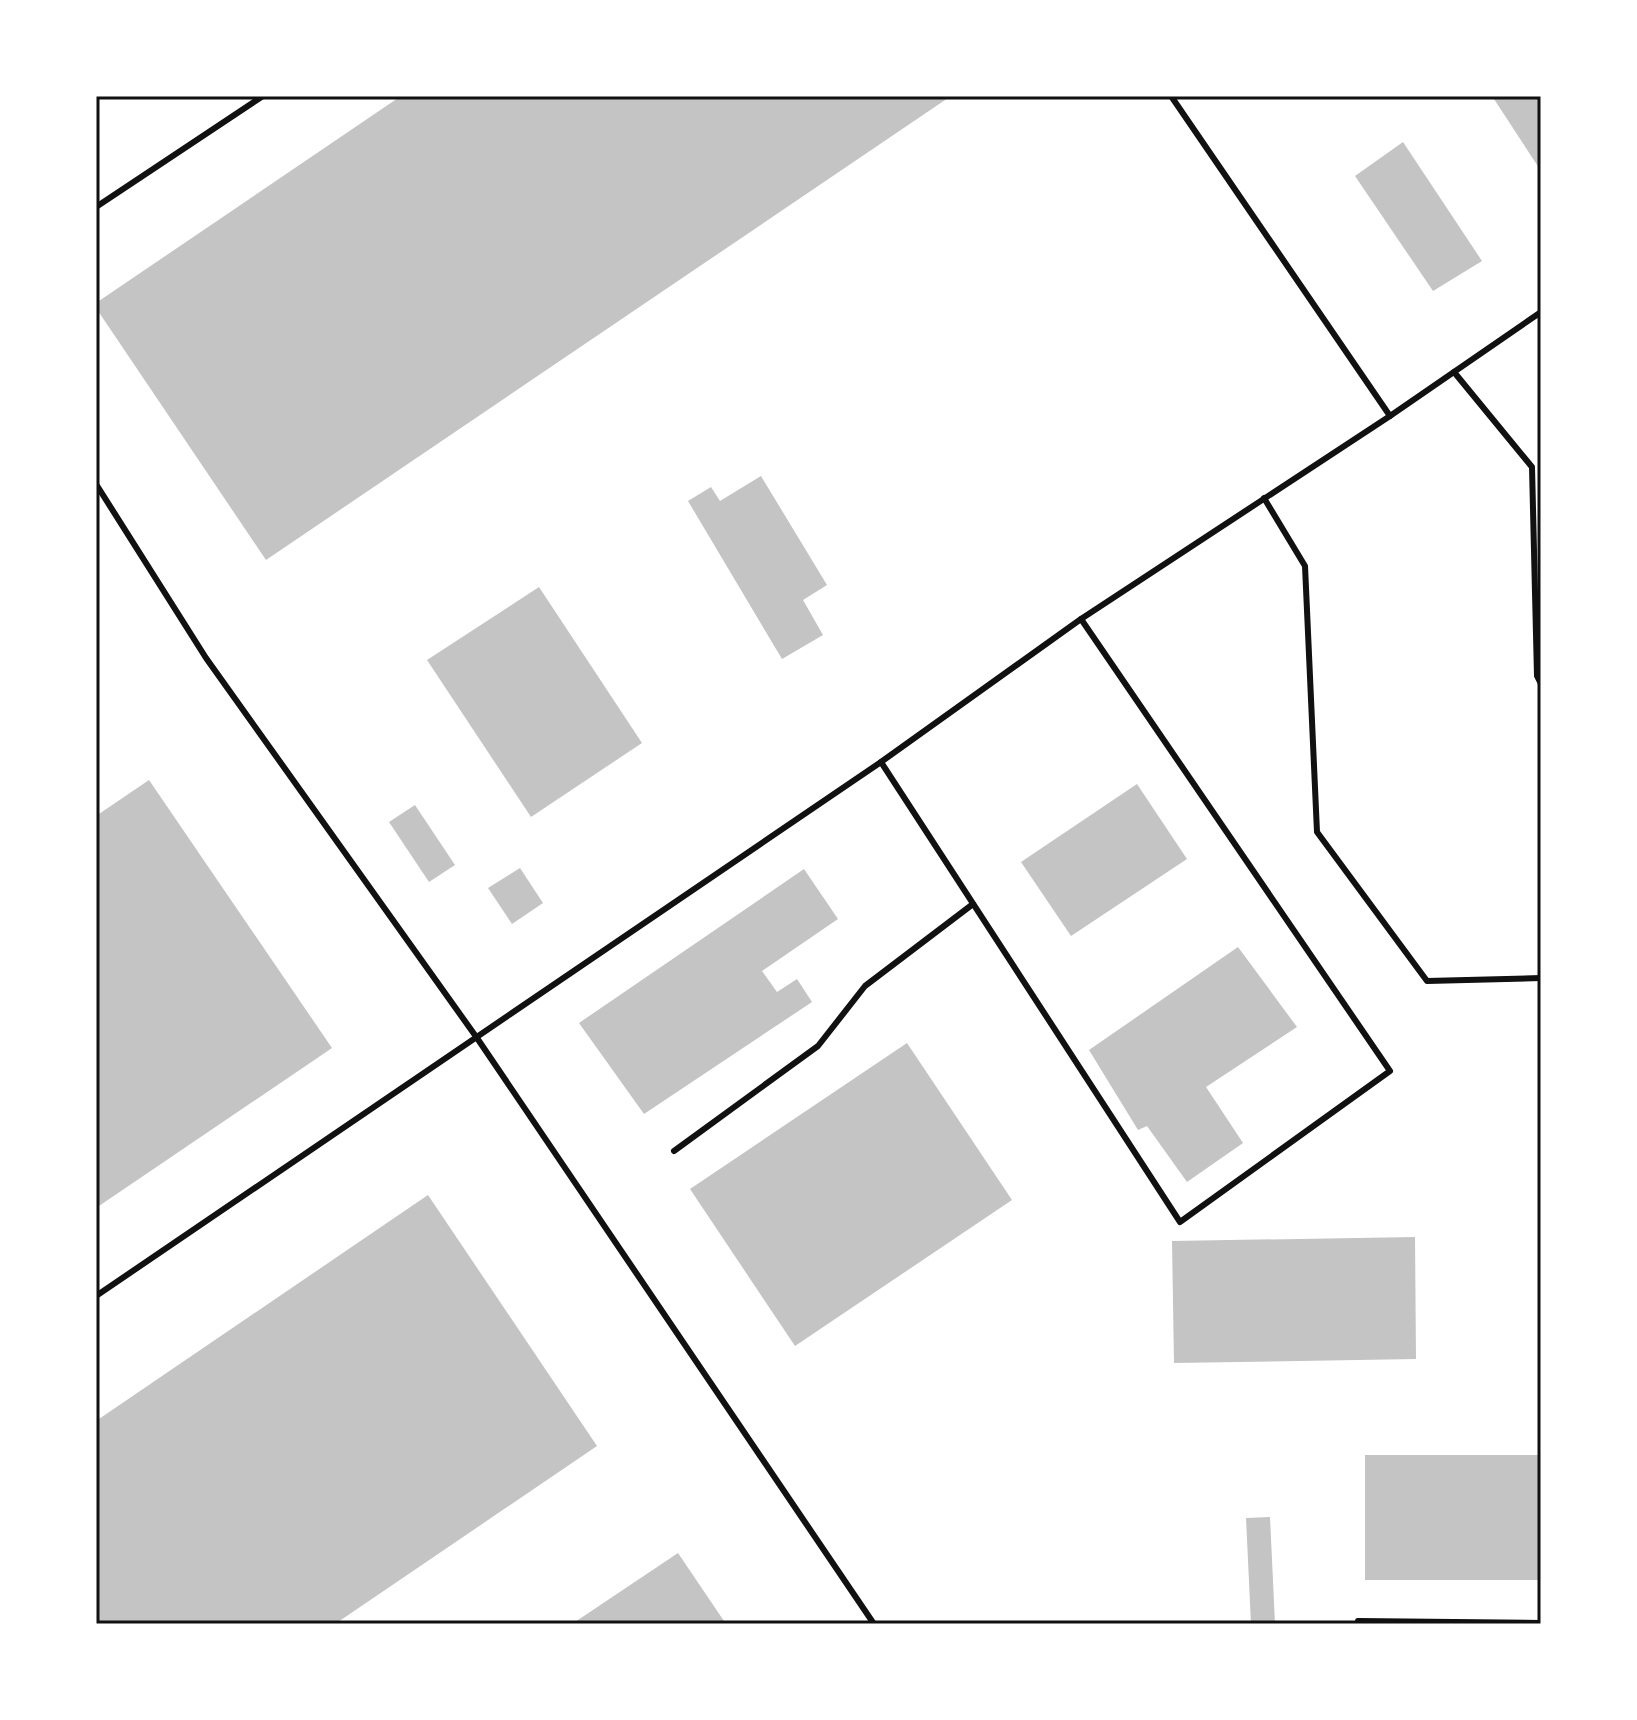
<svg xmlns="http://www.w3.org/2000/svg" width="1637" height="1720" font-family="Overpass,sans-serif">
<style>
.building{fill:#c4c4c4}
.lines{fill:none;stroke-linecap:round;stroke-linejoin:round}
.service{stroke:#111;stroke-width:6}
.neatline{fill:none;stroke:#111;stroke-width:3}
</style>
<rect width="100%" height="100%" fill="#fff"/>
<g class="building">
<path d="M401,96h550l-685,464 -170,-252v-5z"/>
<path d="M1492,96h49v75z"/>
<path d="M1403,142l79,119 -49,30 -78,-115z"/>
<path d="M761,476l66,109 -24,15 20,35 -41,24 -94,-158 23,-14 9,14z"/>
<path d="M539,587l103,156 -111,74 -104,-157z"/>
<path d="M149,780l183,268 -236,160v-392z"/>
<path d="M1137,784l50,75 -116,77 -50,-74z"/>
<path d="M415,805l40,60 -26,17 -40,-60z"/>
<path d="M520,868l23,35 -31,21 -24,-36z"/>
<path d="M804,869l34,50 -76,52 15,21 20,-13 15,23 -168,112 -65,-91z"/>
<path d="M1238,947l59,80 -91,60 37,56 -56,39 -40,-56 -9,4 -49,-80z"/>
<path d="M907,1043l105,157 -217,146 -105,-157z"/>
<path d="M428,1195l169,251 -262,178h-239v-203z"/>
<path d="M1415,1237l1,122 -242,4 -2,-122z"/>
<rect x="1365" y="1455" width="176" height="125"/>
<path d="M1270,1517l5,107h-24l-5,-106z"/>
<path d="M678,1553l48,71h-154z"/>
</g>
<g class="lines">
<g class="service">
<path d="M1171,96l219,320"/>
<path d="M96,207l167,-111"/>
<path d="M1454,372l78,95 5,209 4,8"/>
<path d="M96,484l110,174 271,380 397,586"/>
<path d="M1264,498l41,68 12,266 110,149 114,-3"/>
<path d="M881,762l299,460 210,-151 -309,-452"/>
<path d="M674,1151l144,-105 47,-60 108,-82"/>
<path d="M96,1296l785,-534 200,-143 309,-203 151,-104"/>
<path d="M1358,1621l183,2"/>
</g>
</g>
<rect width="1637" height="1720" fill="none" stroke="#ffffff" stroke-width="196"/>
<rect x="98" y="98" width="1441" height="1524" class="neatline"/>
</svg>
